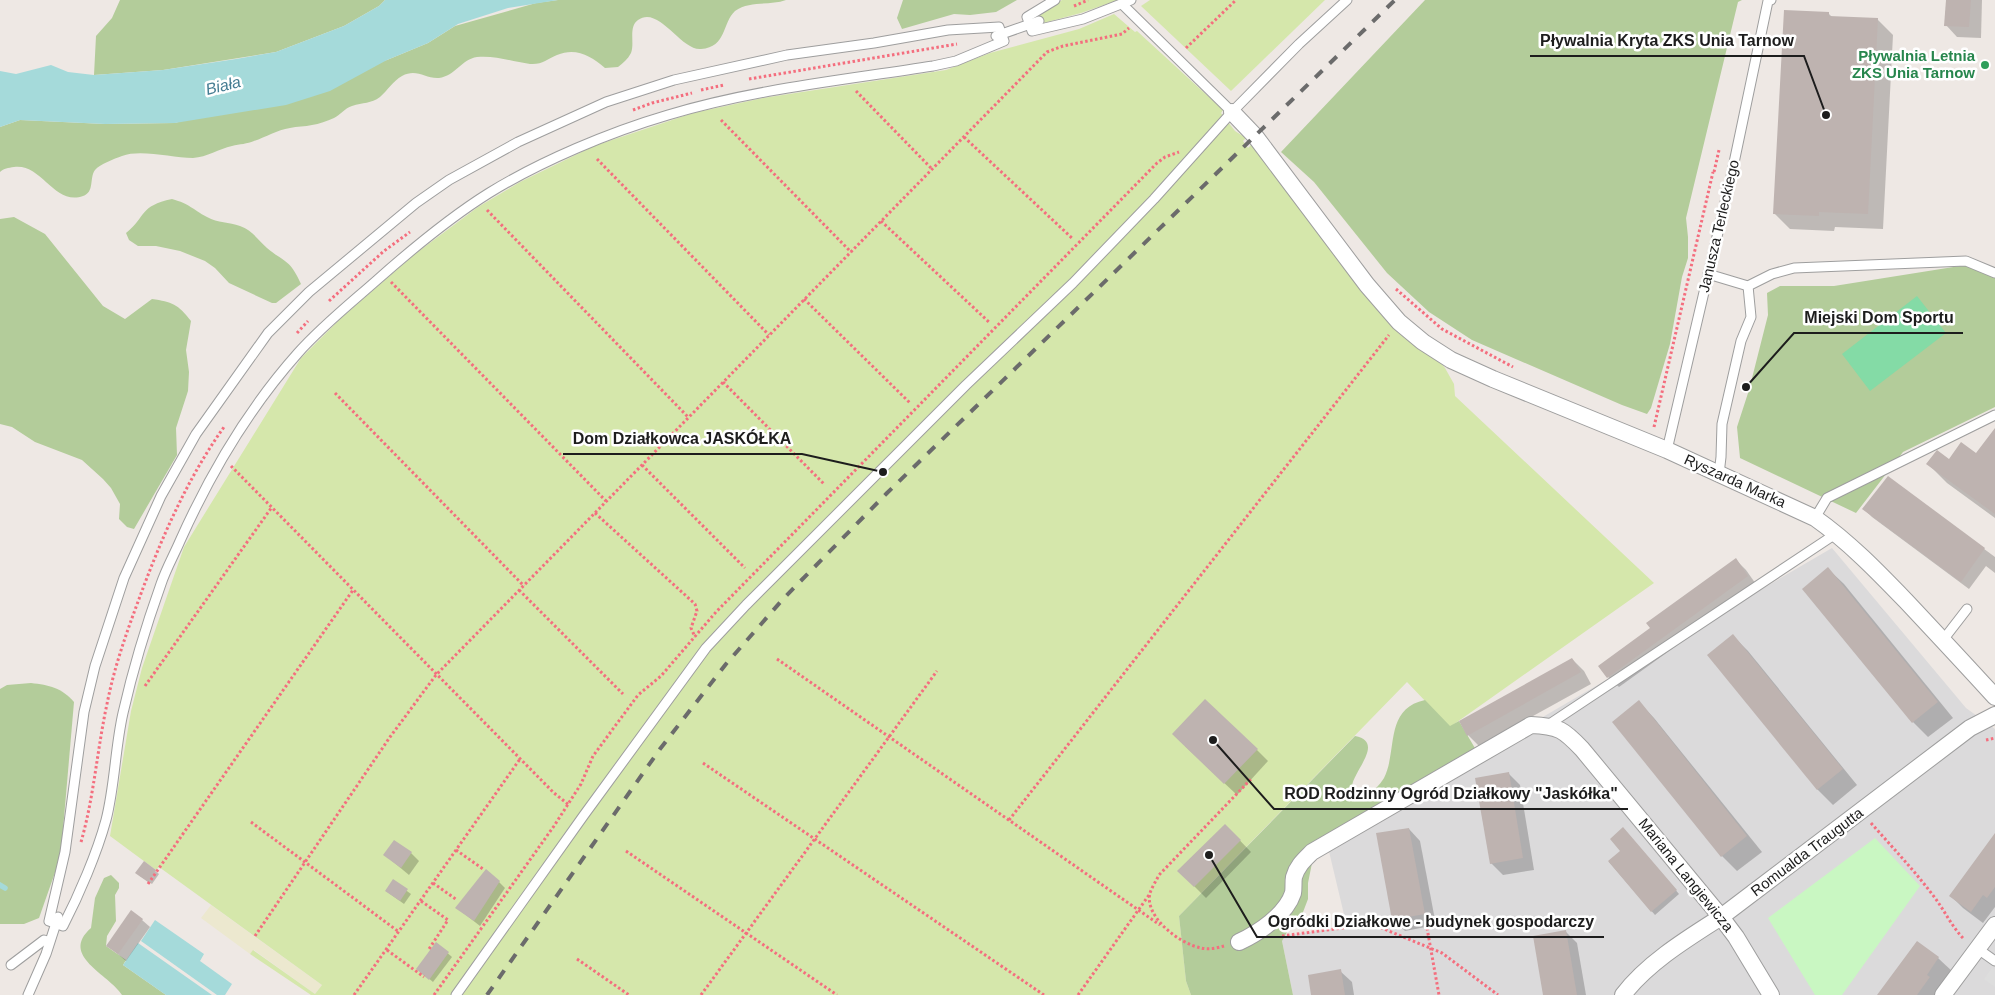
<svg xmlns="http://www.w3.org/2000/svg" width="1995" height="995" font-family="Arial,sans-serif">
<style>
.residential{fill:#dbdadb}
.farmland{fill:#ece8cf}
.grass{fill:#d5e7ab}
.forest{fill:#b3cc9a}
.park{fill:#c9f7c2}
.pitch{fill:#84dba6}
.parking{fill:#ddd}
.water{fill:#a5dada}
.shadow{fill:#0003}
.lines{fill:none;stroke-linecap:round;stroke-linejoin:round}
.stream{stroke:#a5dada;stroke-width:5.5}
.building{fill:#beb3b0}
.service-casing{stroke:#9e9e9e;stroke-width:11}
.minor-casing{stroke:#9e9e9e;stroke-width:18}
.path{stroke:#f46e7e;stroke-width:3;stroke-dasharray:2.5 2.5;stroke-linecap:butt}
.service{stroke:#fff;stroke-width:9}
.minor{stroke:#fff;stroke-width:16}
.rail{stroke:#6b6b6b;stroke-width:4;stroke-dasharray:10 10;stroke-linecap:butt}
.leisure-dot{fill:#2e9e5b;stroke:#fff;stroke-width:2}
.labels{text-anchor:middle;stroke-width:5;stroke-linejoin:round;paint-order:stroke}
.leisure-label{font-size:15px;font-weight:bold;fill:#27864d;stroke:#fff;text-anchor:end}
.street-label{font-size:15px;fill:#1d1d1d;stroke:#fff}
.water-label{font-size:16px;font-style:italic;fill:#447c92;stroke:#fff}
.leader{fill:none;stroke:#1d1d1d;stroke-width:2}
.callout-dot{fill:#1d1d1d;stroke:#fff;stroke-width:2}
.callout-label{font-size:16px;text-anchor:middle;font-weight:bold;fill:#1d1d1d;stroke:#fff;stroke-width:5;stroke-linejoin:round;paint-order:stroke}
</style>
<rect width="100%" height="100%" fill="#eee8e4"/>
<path class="residential" d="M1832,548l134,160 29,21v266h-702l-12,-59 66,-9 -20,-84z"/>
<path class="farmland" d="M211,905l111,80 -7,9 -61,-44 -4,4 -49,-36z"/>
<g class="grass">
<path d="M1062,0h56l-37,13 -45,12 -3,-7z"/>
<path d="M1150,0h175l-94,91 -90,-85z"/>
<path d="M1114,14l21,18 2,-1 86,79 -2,3 14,18 11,7 -3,3 5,7 3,-3 194,223 9,16 1,12 199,187 -204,144 -43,-45 -228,234 7,65 5,14h-880l-61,-41 3,-4 62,44 7,-9 -163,-118 -3,3 -46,-34 21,-125 11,-43 42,-121 117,-189 39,-39 75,-65 63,-47 42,-25 74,-36 99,-33 70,-15 183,-28 44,-17 89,-24z"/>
</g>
<g class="forest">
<path d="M120,0h265l-6,6 -35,20 -68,26 -113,18 -69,5 2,-39 16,-18z"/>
<path d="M558,0h228c-16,6 -36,0 -51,11 -13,12 -8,36 -34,38 -20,2 -42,-44 -63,-29 -10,7 -3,23 -7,33 -3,6 -8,10 -13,14l-13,1c-14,-12 -29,-21 -48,-13 -10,4 -15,10 -27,9 -17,-2 -35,-9 -53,-7 -15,2 -22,19 -38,21 -14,1 -22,-10 -37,-2 -9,5 -14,14 -22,21 -9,7 -17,5 -28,9 -7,2 -12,9 -18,12 -7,3 -15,6 -22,7 -7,2 -15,1 -22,3 -13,2 -24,9 -36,13 -7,3 -14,3 -22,5 -13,3 -25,11 -39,12 -21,0 -52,-9 -71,-2 -8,3 -22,8 -27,14 -6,8 0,22 -12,26 -29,10 -41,-33 -69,-29 -6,1 -10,1 -14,5v-45l20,-7 85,4 70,-1 212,-63 41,-17 27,-17 81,-23z"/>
<path d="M903,0h114l-21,12 -26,3 -16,-1 -52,15 -5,-11z"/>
<path d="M1425,0h317l-4,2 -52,216 2,19v21l-6,19 -12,67 -19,64 -4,6 -25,-9 -150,-65 -43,-28 -42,-39 -73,-91 -33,-30z"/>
<path d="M172,199c18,5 20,10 35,18 11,6 22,5 33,9 12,4 18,14 27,22 18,15 23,11 34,36l-25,19h-4l-43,-20 -14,-15 -10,-7 -25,-10 -24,-5h-18l-9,-6 -3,-7c21,-17 13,-27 46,-34z"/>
<path d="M14,217l31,17 58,72 22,13 27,-20c20,3 26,5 39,22l-5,29 3,22 -1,19 -12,37 1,27 -43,74 -7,-2 -8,-8 1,-15 -9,-16 -8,-9 -21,-19 -47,-18 -23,-15 -12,-3v-205z"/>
<path d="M1966,265l29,13v129l-92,45 -47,61 -116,-55 -3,-31 12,-37 19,-75 -1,-22 13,-7h54z"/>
<path d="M31,683c18,2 31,5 43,19l-12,139 -4,23 -19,54 -15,6h-24v-235l7,-4z"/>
<path d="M1425,700l25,26 9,-5 20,34 -152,88 -15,20 -4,20v16l-8,21 -13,12 -5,9 11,54h-102l-5,-14 -7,-65 176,-180c30,6 -1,34 -3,50 0,3 1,5 1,8l6,4h7c6,-6 14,-13 18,-20 14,-28 0,-69 41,-78z"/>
<path d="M111,875l8,8v5l-4,7 1,26 -9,15 -1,10 20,14 -3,5 43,30h-44c-13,-21 -63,-39 -31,-67l4,-30 9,-20z"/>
</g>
<path class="park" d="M1875,838l45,48 -78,109h-27l-47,-77z"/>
<path class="pitch" d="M1917,296l29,37 -76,58 -28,-37z"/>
<path class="parking" d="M1992,968l3,2v17l-11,-8z"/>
<g class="water">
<path d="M385,0h173l-50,8 -50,16 -30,19 -41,17 -57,31 -44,14 -111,18 -70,1 -85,-4 -20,7v-56l16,3 35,-9 17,7 26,3 69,-5 73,-11 40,-7 68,-26 35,-20z"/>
<path d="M155,920l49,34 -4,7 32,23 -7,11h-8l-76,-54z"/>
<path d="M138,943l74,52h-46l-43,-30z"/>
</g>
<g class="shadow">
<path d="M1947,0h35l-1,38 -24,-1 -11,-12z"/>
<path d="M1828,13l4,4 45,2 16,16 -10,194 -48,-2 -1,4 -44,-2 -16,-16z"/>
<path d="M1995,430v88l-48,-35 -19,-19 49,-9z"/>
<path d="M1888,478l107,79v16l-9,-7 -17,23 -97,-72 -8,-8z"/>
<path d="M1736,560l10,10 12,17 -139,100 -11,-10 44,-48z"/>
<path d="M1828,569l16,15 109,134 -25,19 -15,-15z"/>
<path d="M1733,636l15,15 109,134 -24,20 -16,-16z"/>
<path d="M1572,659l12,12 7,13 -112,62 -11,-11z"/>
<path d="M1639,702l15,16 108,134 -25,19 -15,-15z"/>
<path d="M1185,746l72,4 11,11 -31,34z"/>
<path d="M1508,773l12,12 14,85 -31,5 -12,-12z"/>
<path d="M1225,825l26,27 -45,46 -27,-27z"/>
<path d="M1409,829l11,12 16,84 -31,6 -12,-12z"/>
<path d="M1626,832l53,62 -24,21 -46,-53 13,-11z"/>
<path d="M1995,835v72l-12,16 -20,-15 -12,-12z"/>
<path d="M411,853l8,8 -10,14 -24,-20z"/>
<path d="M145,863l14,11 -7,10 -12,-8z"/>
<path d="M393,881l18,13 -7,10 -18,-13z"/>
<path d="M499,882l6,6 -25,38 -23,-18z"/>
<path d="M142,920l8,7 -24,34 -19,-16z"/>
<path d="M1566,932l11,11 9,52h-42z"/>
<path d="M1917,942l21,16 16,15 -9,22h-66z"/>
<path d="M436,943l16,14 -19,25 -12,-10z"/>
<path d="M1340,971l12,11 2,13h-42z"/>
</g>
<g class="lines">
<path class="stream" d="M0,885l5,3"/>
</g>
<g class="building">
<path d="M1946,0h25l-2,27 -25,-1z"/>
<path d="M1784,10l45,2v4l49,2 -10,196 -49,-2v4l-46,-2z"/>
<path d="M1995,428v86l-69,-50 11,-14 12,9 12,-17 15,11z"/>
<path d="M1888,476l97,72 -24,34 -99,-73z"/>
<path d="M1736,558l12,18 -141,102 -9,-12 52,-38 -4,-5z"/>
<path d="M1828,567l110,135 -26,21 -110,-134z"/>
<path d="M1733,634l110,135 -26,21 -110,-135z"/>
<path d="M1572,658l9,14 -114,64 -8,-15z"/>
<path d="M1205,699l53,50 -34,35 -52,-50z"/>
<path d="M1639,700l108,136 -26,21 -109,-135z"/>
<path d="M1509,772l14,86 -33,6 -15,-86z"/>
<path d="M1225,824l16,16 -47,47 -17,-16z"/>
<path d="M1623,827l54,63 -26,22 -43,-51 12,-10 -10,-12z"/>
<path d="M1409,828l16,86 -33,6 -16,-87z"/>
<path d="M1995,833v54l-8,11 -4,-3 -12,17 -22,-16z"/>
<path d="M394,840l18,12 -11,16 -18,-13z"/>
<path d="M144,861l12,9 -8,12 -13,-9z"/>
<path d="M486,869l14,12 -26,40 -19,-13z"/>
<path d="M393,879l15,10 -8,12 -15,-10z"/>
<path d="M131,910l12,9 -25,35 -12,-8z"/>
<path d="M1566,930l11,65h-34l-10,-59z"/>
<path d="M1917,941l22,16 -12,18 3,2 -13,18h-40z"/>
<path d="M436,942l13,10 -20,28 -13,-11z"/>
<path d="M1341,969l4,26h-34l-3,-20z"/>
</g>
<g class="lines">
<g class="service-casing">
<g id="service">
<path d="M1055,0l-28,17 5,14 51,-12 48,-19"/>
<path d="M1122,4l110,108"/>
<path d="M999,27l5,14 -48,20 -23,5c-88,14 -179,23 -265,49 -58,17 -127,46 -179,78 -40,25 -77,56 -112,87 -26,23 -55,46 -79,73 -49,55 -88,121 -118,188 -6,14 -14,28 -19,43 -15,42 -28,85 -38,129 -8,35 -8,72 -17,107 -9,33 -27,75 -43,106l-14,-5 16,-69 19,-140 11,-46 29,-88 37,-82 35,-62 72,-101 41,-41 107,-89 33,-23 69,-38 88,-40 68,-22 113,-25 87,-12 74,-13z"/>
<path d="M996,36l43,-15"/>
<path d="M1708,274l40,12 24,-12 22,-6 172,-7 29,12"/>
<path d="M1667,450l64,-273 37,-176 3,-1"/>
<path d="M1719,474l2,-17 1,-33 19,-83 10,-24 -3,-31"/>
<path d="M1815,518l12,-20 168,-83"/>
<path d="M1943,640l24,-31"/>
<path d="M1548,725l289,-192"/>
<path d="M1978,949l17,12"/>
<path d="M11,965l33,-25 5,2"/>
<path d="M28,995l18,-41 12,-37"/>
<path d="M456,995l128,-180 122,-167 40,-43 220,-220 107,-102 81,-84 78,-87 67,-68 48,-44"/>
</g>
</g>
<g class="minor-casing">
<g id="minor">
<path d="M1232,112l23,24 112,149 32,37 24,20 28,18 42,19 174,71 148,68c34,24 62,53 91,83 30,32 60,64 89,96"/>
<path d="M1239,942c19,-9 47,-27 54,-49 1,-5 0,-11 1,-16 3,-11 10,-17 18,-25l219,-127c28,1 33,5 51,24l139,168 15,20 35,58"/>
<path d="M1623,995c24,-32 65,-57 98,-78l249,-189 25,-13"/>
<path d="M1943,995l52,-70"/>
</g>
</g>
<g class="path">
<path d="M1074,6l14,-6"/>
<path d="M1186,48l50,-48"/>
<path d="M749,79l208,-35"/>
<path d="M701,90l23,-5"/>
<path d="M856,91l76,78"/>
<path d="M633,110l19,-7 40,-10"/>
<path d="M721,120l130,132"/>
<path d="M964,137l109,102"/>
<path d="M597,159l172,176"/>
<path d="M1714,172l5,-22"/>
<path d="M487,210l202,208"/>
<path d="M881,221l109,102"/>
<path d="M391,282l215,219"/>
<path d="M1396,289l46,40 71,38"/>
<path d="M804,299l106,104"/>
<path d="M329,301l55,-50 26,-19"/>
<path d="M297,333l11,-12"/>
<path d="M723,382l101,102"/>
<path d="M335,393l189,193"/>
<path d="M1654,427l59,-255"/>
<path d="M642,465l103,103"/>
<path d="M231,466l323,327 15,12"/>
<path d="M595,513l100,91 2,7 -6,17 4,9"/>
<path d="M519,590l104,104"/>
<path d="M777,659l383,266"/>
<path d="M145,686l127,-179"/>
<path d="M1986,740l9,-2"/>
<path d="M703,763l341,232"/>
<path d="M1009,820l380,-485"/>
<path d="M251,822l148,110"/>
<path d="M1871,823c21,24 42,46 61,71 12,15 19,32 32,45"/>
<path d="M81,842c13,-45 16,-92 26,-138 7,-36 19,-70 32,-105 22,-60 48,-120 85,-172"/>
<path d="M456,850l27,19"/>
<path d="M626,851l211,144"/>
<path d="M433,883l24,17"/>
<path d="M148,884l205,-294"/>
<path d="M421,901l27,19 -19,29"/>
<path d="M1427,928l12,67"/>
<path d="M255,936l135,-199 46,-62 611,-623 16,-6 59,-12 7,-6"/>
<path d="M1282,936l90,-12 70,29 56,42"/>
<path d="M1224,946c-7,2 -15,4 -23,2 -21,-4 -57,-31 -51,-55 2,-6 6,-12 9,-18l93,-97"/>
<path d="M387,950l37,27"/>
<path d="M577,959l52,36"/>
<path d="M354,995l166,-236"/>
<path d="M434,995l120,-169 27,-42 12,-28 45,-61 23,-19 55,-64 441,-449 8,-6 14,-5"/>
<path d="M701,995l236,-324"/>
<path d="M1078,995l71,-100"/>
</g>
<use href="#service" class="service"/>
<use href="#minor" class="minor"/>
<path class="rail" d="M487,995l173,-246 66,-85 58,-66 103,-105 508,-493"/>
</g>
<circle class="leisure-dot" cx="1985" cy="65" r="5"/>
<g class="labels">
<g class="leisure-label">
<text x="1975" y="61">Pływalnia Letnia<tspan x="1975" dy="17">ZKS Unia Tarnow</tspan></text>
</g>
<g class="street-label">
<text transform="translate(1719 226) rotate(-77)" y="5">Janusza Terleckiego</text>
<text transform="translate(1735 481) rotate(24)" y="5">Ryszarda Marka</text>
<text transform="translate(1807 852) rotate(-37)" y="5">Romualda Traugutta</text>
<text transform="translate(1686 875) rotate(51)" y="5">Mariana Langiewicza</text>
</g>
<g class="water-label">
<text transform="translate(223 85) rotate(-14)" y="6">Biała</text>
</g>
</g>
<path class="leader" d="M1826 115L1804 56H1530M1746 387L1794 333H1963M883 472L802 454H563M1213 740L1274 809H1628M1209 855L1257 937H1604"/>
<g class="callout-dot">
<circle cx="1826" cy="115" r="5"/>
<circle cx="1746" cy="387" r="5"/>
<circle cx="883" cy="472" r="5"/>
<circle cx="1213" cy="740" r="5"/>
<circle cx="1209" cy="855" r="5"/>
</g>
<g class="callout-label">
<text x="1667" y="46">Pływalnia Kryta ZKS Unia Tarnow</text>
<text x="1879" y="323">Miejski Dom Sportu</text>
<text x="682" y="444">Dom Działkowca JASKÓŁKA</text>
<text x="1451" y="799">ROD Rodzinny Ogród Działkowy "Jaskółka"</text>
<text x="1431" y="927">Ogródki Działkowe - budynek gospodarczy</text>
</g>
</svg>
